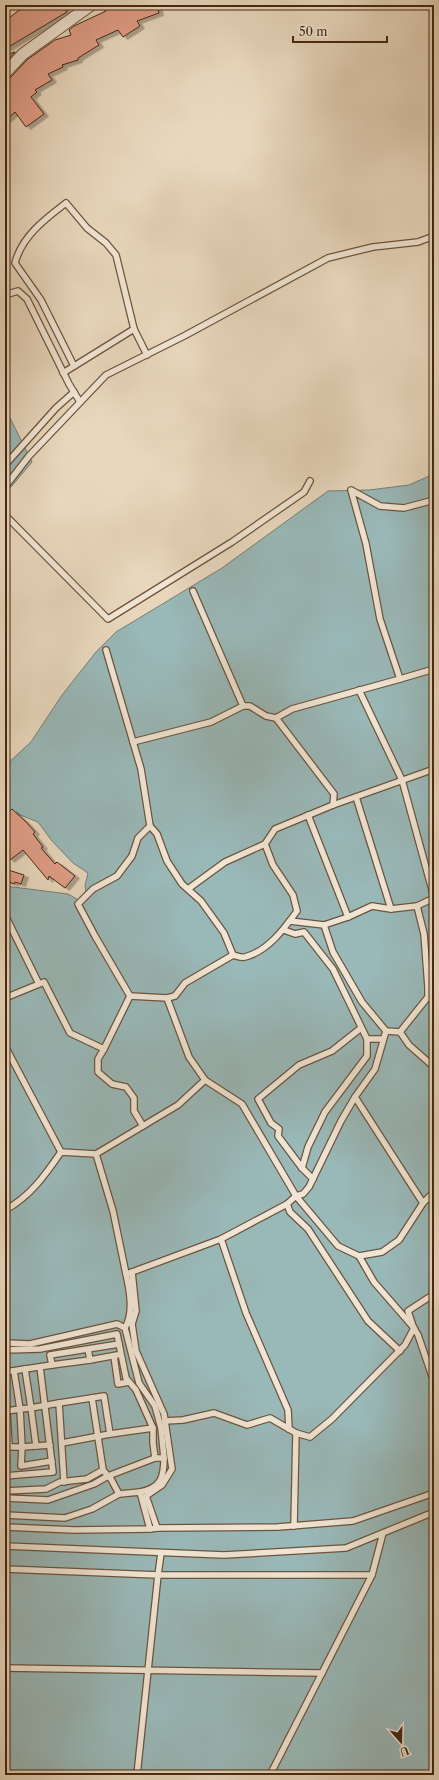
<svg xmlns="http://www.w3.org/2000/svg" width="439" height="1780" font-family="'Libre Caslon Text',serif">
<style>
.water{fill:#99b8b8;stroke:#787e75}
.building{fill:#e19e88;stroke:#462711;filter:url(#shadow)}
.lines{fill:none;stroke-linecap:round;stroke-linejoin:round}
.service-casing{stroke:#6e533c;stroke-width:8}
.minor-casing{stroke:#6e533c;stroke-width:13}
.service{stroke:#f0e5d4;stroke-width:5.5}
.minor{stroke:#f0e5d4;stroke-width:11}
</style>
<defs>
<filter id="shadow"><feDropShadow dx="4.5" dy="2.5" stdDeviation="0" flood-color="#0004"/></filter>
</defs>
<rect width="100%" height="100%" fill="#e8d7bd"/>
<filter id="stains"><feTurbulence type="fractalNoise" baseFrequency=".005" numOctaves="4"/><feColorMatrix values="0 0 0 0 .2 0 0 0 0 .09 0 0 0 0 .02 0 0 0 .5 -.17"/></filter>
<radialGradient id="worn" r=".72"><stop offset=".6" stop-color="#630" stop-opacity="0"/><stop offset="1" stop-color="#630" stop-opacity=".3"/></radialGradient>
<g class="water">
<path d="M5,408l27,54 -27,32z"/>
<path d="M434,474v1301h-429v-889l63,8 14,8 5,-5 -2,-11 3,-13 -15,-10 -21,-22 -14,-19 -33,-13v-43l26,-24 31,-47 34,-43 20,-20 106,-64 106,-77 41,-1 40,-5z"/>
</g>
<g class="building">
<path d="M26,5h37l4,7 -62,37v-28z"/>
<path d="M102,5h55l2,8 -22,8 3,5 -17,11 -5,-7 -22,10 3,5 -21,13v2l-16,5 1,2 -15,7 4,6 -17,10 2,2 -6,5 13,17 -18,13 -11,-15 -10,9v-41l5,-2 18,-19 27,-19 16,-5 -2,-5 5,-4 32,-15z"/>
<path d="M15,52l-10,11v-8z"/>
<path d="M5,807l5,4 2,-2 14,13 9,10 -2,2 10,13 -2,1 14,16 2,-2 18,14 -10,12 -16,-12 -1,4 -25,-30 -13,10 -5,-5z"/>
<path d="M5,869l19,6 -3,9 -6,-2 -1,2 -9,-4z"/>
</g>
<g class="lines">
<g class="service-casing">
<g id="service">
<path d="M5,295l13,-4 9,8 42,85 11,18"/>
<path d="M74,366l-33,-66 -26,-37c7,-27 30,-44 51,-60l21,25 19,15 10,12 18,74"/>
<path d="M63,373l71,-44 13,26"/>
<path d="M5,465l51,-57 18,-16"/>
<path d="M5,487l24,-31 77,-81 78,-39 144,-78 45,-11 45,-5 16,-6"/>
<path d="M5,515l103,104 124,-77 72,-50 6,-11"/>
<path d="M193,591l50,115"/>
<path d="M106,650l35,119 9,57"/>
<path d="M400,679l34,-10"/>
<path d="M359,690l43,90 32,117"/>
<path d="M276,718l16,-9 108,-30 -20,-60 -14,-75 -15,-54 29,16 24,2 30,-8"/>
<path d="M133,742l78,-20 32,-16h7l16,10 10,2 58,76 -1,11 -58,24 -10,15 -40,18 -37,27"/>
<path d="M356,797l35,112 26,-3 17,-8"/>
<path d="M333,805l101,-36"/>
<path d="M417,906l7,28 4,53h6"/>
<path d="M5,915l34,69"/>
<path d="M348,917l24,-11 19,3"/>
<path d="M290,921l34,4 24,-8 -40,-102"/>
<path d="M324,925l9,27 29,50 24,29 14,1 28,-35v-10"/>
<path d="M284,930l11,4 9,-2 29,37 34,70h16"/>
<path d="M130,996l37,2 22,59 16,23"/>
<path d="M5,998l39,-16 26,51 34,16 -6,10v13l14,12 14,3 8,11v13l9,15"/>
<path d="M167,998l8,-2 10,-13 48,-28c4,1 9,3 12,2 23,-6 39,-28 52,-46l-4,-16 -20,-30 -8,-21"/>
<path d="M386,1031l-11,38 -20,28 68,106 11,-11"/>
<path d="M400,1032l9,13 25,22"/>
<path d="M5,1046l56,106"/>
<path d="M104,1049l26,-53 -35,-60 -17,-32 15,-15 24,-13 15,-20 6,-18 12,-12 7,8 10,27 15,23 19,17 23,32 9,22"/>
<path d="M96,1154l82,-49 27,-25 37,24 54,92 7,-2 6,-7 32,-66 14,-24"/>
<path d="M302,1168l6,-21 17,-35 42,-56v-17"/>
<path d="M313,1179l-11,-11 -24,-32 1,-7 -8,-6 -13,-24 41,-34 33,-14 29,-23"/>
<path d="M287,1204l9,-8 42,50 21,10 15,26 40,46"/>
<path d="M5,1210c25,-13 41,-36 56,-58l35,2 17,57 13,63"/>
<path d="M221,1239l66,-35 3,8 18,17 60,92 32,30"/>
<path d="M359,1256l23,-4 17,-12 24,-37"/>
<path d="M132,1272l89,-33 25,74 42,97 1,19"/>
<path d="M413,1326l-5,-15 26,-17"/>
<path d="M125,1328c9,-16 5,-36 1,-54l6,-2 4,39 -4,13 4,27 28,63 8,55 -10,16 -16,11 11,32 -7,1"/>
<path d="M5,1343l25,1 87,-20 8,4 14,55 16,23 6,22 3,30h-9"/>
<path d="M88,1349l2,11 -38,5 -2,-10 69,-11"/>
<path d="M5,1350l35,-1 77,-15 9,44 10,12 17,38v15l2,15 -47,18 3,3 8,15"/>
<path d="M114,1356l4,28 11,-2"/>
<path d="M90,1360l27,-5"/>
<path d="M25,1369l6,39 28,-5 5,79"/>
<path d="M14,1371l6,38 11,-1 5,38 14,-1"/>
<path d="M5,1372l47,-7"/>
<path d="M5,1395l2,16h-2"/>
<path d="M92,1398l11,72"/>
<path d="M59,1403l45,-7 6,38 43,-6"/>
<path d="M165,1421l18,-1 31,-7 33,12 23,-7 26,15 -2,93"/>
<path d="M296,1433l14,4 22,-18 73,-74 9,-17 4,7 16,47"/>
<path d="M62,1443l48,-9"/>
<path d="M5,1447h4l-2,-36 13,-2 2,38 14,-1"/>
<path d="M9,1447h13l-1,19 31,-5"/>
<path d="M5,1476l48,-4 -13,-105"/>
<path d="M5,1491l41,-2 14,-7 27,-3 16,-9 5,6 -14,8 -46,16 -43,-2"/>
<path d="M140,1492c21,-4 24,-15 24,-34"/>
<path d="M5,1515l60,3 27,-9 27,-15 21,-2 10,37 -76,1 -69,-3"/>
<path d="M157,1528l121,-1 75,-6 81,-28"/>
<path d="M5,1546l219,9 122,-7 88,-36"/>
<path d="M161,1553l-3,22h214"/>
<path d="M5,1569l153,6 -21,200"/>
<path d="M5,1668l317,5"/>
<path d="M270,1775l102,-200 11,-42"/>
</g>
</g>
<g class="minor-casing">
<path id="minor" d="M5,73l18,-19 68,-49"/>
</g>
<use href="#service" class="service"/>
<use href="#minor" class="minor"/>
</g>
<rect width="439" height="1780" fill="none" stroke="#e8d7bd" stroke-width="20"/>
<rect x="6" y="6" width="427" height="1768" fill="none" stroke="#462711" stroke-width="2"/>
<rect x="10" y="10" width="419" height="1760" fill="none" stroke="#462711"/>
<g transform="translate(401 1742) rotate(160)" stroke="#f0e5d4" stroke-width="3" paint-order="stroke">
<path d="M0-3L7 15L0 10L-7 15Z" fill="#462711"/>
<text y="-6" font-size="11" font-weight="bold" text-anchor="middle" fill="#462711">U</text>
</g>
<path d="M293 36v6h94v-6" fill="none" stroke="#462711" stroke-width="2"/>
<text x="299" y="36" font-size="12" fill="#462711" stroke="#f0e5d4" stroke-width="3" paint-order="stroke">50 m</text>
<rect width="100%" height="100%" filter="url(#stains)"/>
<rect width="100%" height="100%" fill="url(#worn)"/>
</svg>
